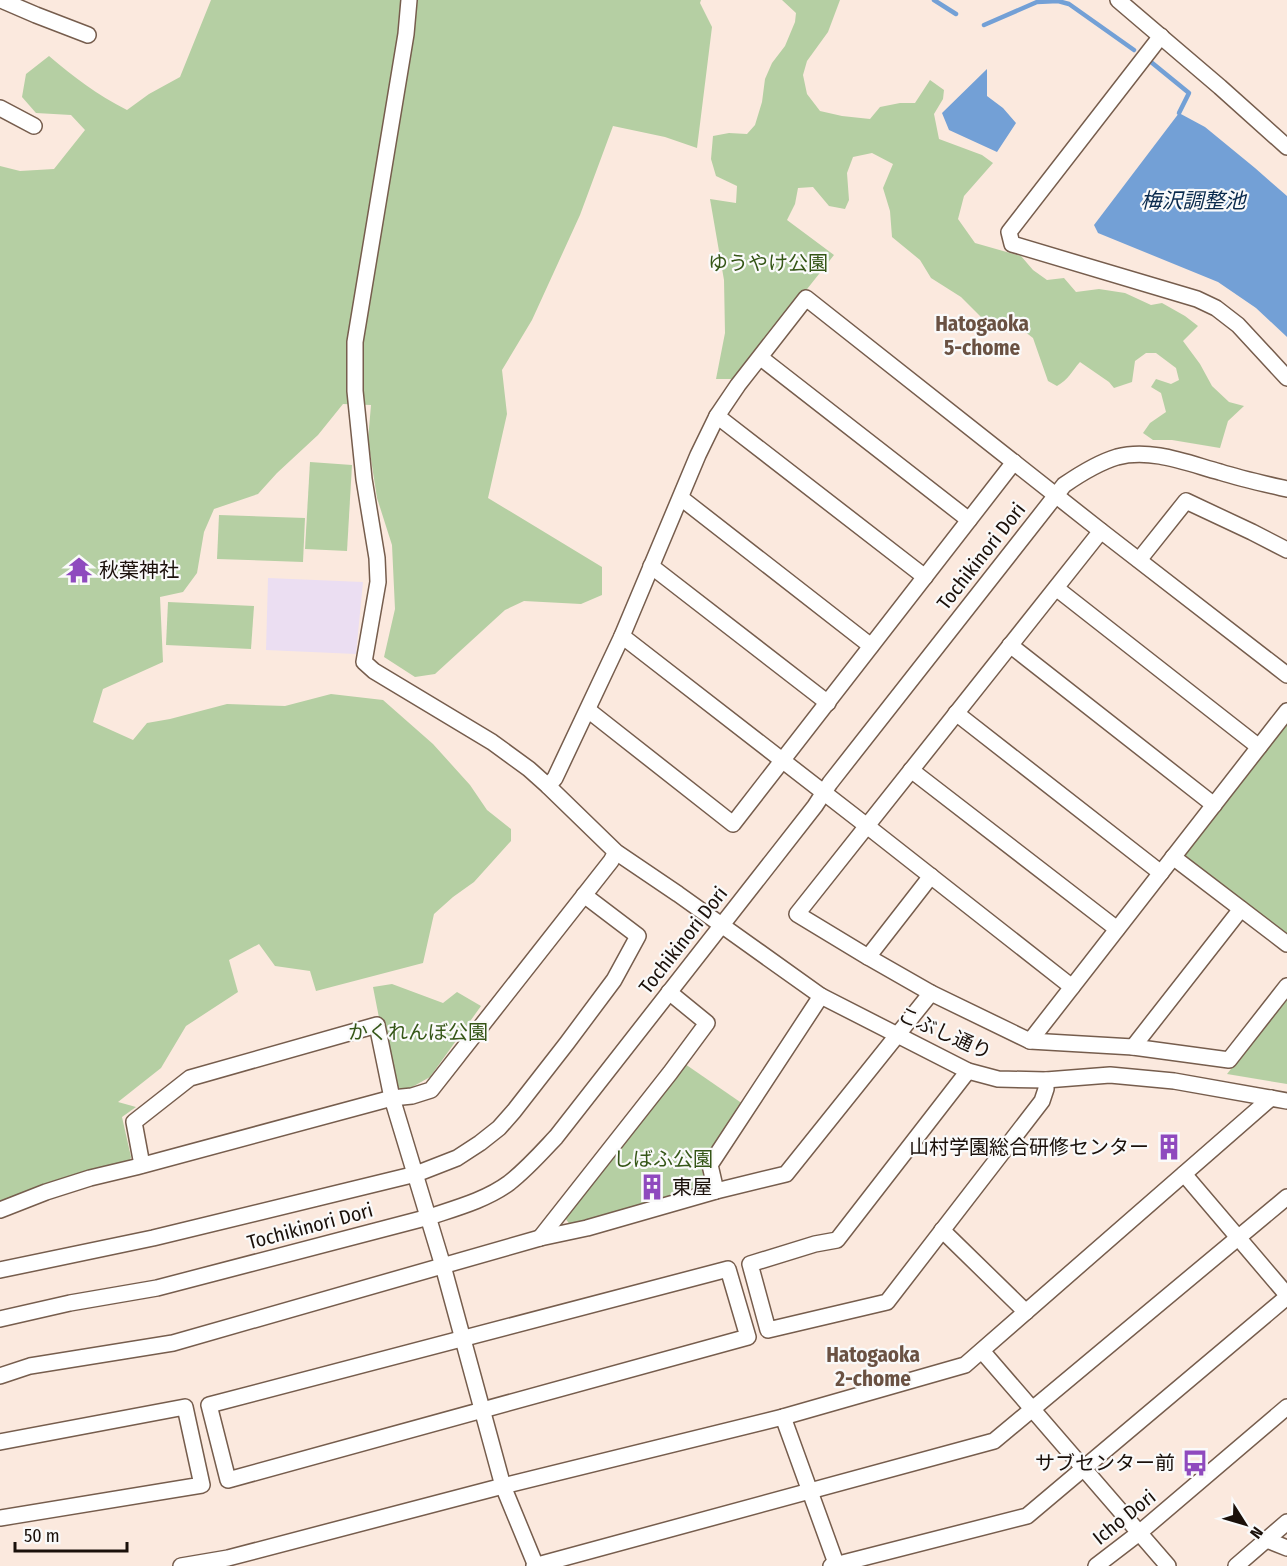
<svg xmlns="http://www.w3.org/2000/svg" width="1287" height="1566" font-family="'Fira Sans Condensed','Noto Sans JP',sans-serif">
<style>
.industrial{fill:#ebdef2}
.green{fill:#b5cfa3}
.water{fill:#73a0d6}
.lines{fill:none;stroke-linecap:round;stroke-linejoin:round}
.stream{stroke:#73a0d6;stroke-width:4.5}
.minor-casing{stroke:#765d4d;stroke-width:18}
.minor{stroke:#fff;stroke-width:15}
.labels{text-anchor:middle;stroke-width:4.5;stroke-linejoin:round;paint-order:stroke}
.park-label{font-size:20px;fill:#355617;stroke:#fafafa}
.street-label{font-size:20px;fill:#1a100a;stroke:#fafafa}
.poi-label{font-size:20px;fill:#1a100a;stroke:#fafafa;text-anchor:start}
.water-label{font-size:21px;font-style:italic;fill:#0a2a4d;stroke:#fafafa}
.neighbourhood-label{font-size:21px;font-weight:bold;fill:#6a5142;stroke:#fafafa}
</style>
<rect width="100%" height="100%" fill="#fbe9de"/>
<path class="industrial" d="M268,578l95,4 -7,72 -90,-4z"/>
<g class="green">
<path d="M211,0h490l-1,3 12,24 -15,121 -32,-11 -52,-11 -33,89 -48,105 -30,50 5,44 -19,84 114,69v28l-21,9 -57,-3 -19,9 -70,64 -20,3 -31,-20 11,-48 -3,-64 -15,-47 -9,-58 3,-35 -28,-1 -25,31 -41,38 -19,21 -44,15 -10,23 -7,41 -14,19 -23,5 3,65 -60,27 -10,33 40,18 14,-17 23,-4 57,-15 58,2 46,-12 52,6 50,44 37,41 17,25 24,19v12l-37,41 -21,15 -19,17 -11,49 -107,28 -6,-20 -35,-5 -16,-22 -30,16 9,32 -52,34 -25,42 -43,34 18,5 -14,10 9,40 -2,8 -83,21 -46,15v-1035l20,5 34,-2 31,-39 -14,-15 -35,-2 -14,-16 4,-23 23,-18c26,22 47,38 78,54l22,-16 31,-17z"/>
<path d="M782,0h58l-12,32 -21,29 -4,14 4,19 13,17 22,5 28,3 10,-12 20,-4h15l15,-23 14,10 -1,9 -9,15 5,25 43,16 11,8 -29,33 -6,23 17,24 46,13 12,14 14,10 17,-2 12,14 23,-3 26,4 26,12 11,-2 23,13 13,10 -15,15 17,23 12,22 17,16 15,4 -16,15 -8,27 -48,-8h-19l-10,-7 7,-10 16,-11 -5,-19 -10,-6 5,-8 15,5 8,-4 -3,-12 -20,-15h-10l-11,8 -3,21 -18,6 -5,-6 -29,-20c-8,9 -12,18 -23,24l-9,-5 -15,-43 -9,-7 -26,-5 -13,-5 -24,-24 -30,-19 -11,-18 -28,-23 -2,-26 -7,-23 10,-24 -21,-11 -19,4 -6,16 2,27 -4,9 -16,-3 -16,-19 -15,1 -3,16 -8,16 47,35 -98,124h-20l9,-46 -1,-53 -14,-81 26,4 1,-17 -21,-10 -5,-17 2,-23 16,-3 18,1 8,-9 7,-23 3,-23 7,-16 13,-17 10,-24 1,-9z"/>
<path d="M310,462l42,3 -5,86 -42,-2z"/>
<path d="M219,515l86,3 -2,44 -86,-3z"/>
<path d="M168,602l86,4 -3,43 -85,-4z"/>
<path d="M1287,720v216l-101,-78 -1,-5z"/>
<path d="M392,984l51,19 14,-11 24,14 -51,71 -25,14 -13,-7 -19,-97z"/>
<path d="M1287,998v86l-60,-10z"/>
<path d="M685,1064l58,40 -40,85 -132,37 -6,-8z"/>
</g>
<g class="water">
<path d="M987,69v27l16,12 13,15 -19,29 -48,-22 -7,-17z"/>
<path d="M1179,113l26,14 50,41 32,28v141l-31,-29 -38,-26 -120,-49 -4,-8z"/>
</g>
<g class="lines">
<g class="stream">
<path d="M934,0l22,14"/>
<path d="M984,25l53,-23 21,-1 11,3 65,46"/>
<path d="M1151,62l38,31 -10,20"/>
</g>
<g class="minor-casing">
<g id="minor">
<path d="M1,0l35,15 52,20"/>
<path d="M409,0l-3,34 -51,308v49l9,88 13,79 1,24 -14,80 10,9 118,71 37,27 19,17 68,66 62,42 143,102 147,75 30,8 48,1 64,-5 64,6 113,20"/>
<path d="M1118,0l102,87 67,60"/>
<path d="M1161,36l-152,196 3,12 185,55 19,9 22,17 49,53"/>
<path d="M0,108l34,18"/>
<path d="M761,358l208,162"/>
<path d="M717,416l208,161"/>
<path d="M681,498l190,148"/>
<path d="M1101,531l-304,383 71,43 63,36 99,48 103,6 96,13 58,-74"/>
<path d="M1139,560l47,-59 66,31 35,18"/>
<path d="M651,566l177,137"/>
<path d="M1056,588l203,159"/>
<path d="M622,636l245,190 205,161"/>
<path d="M1010,645l204,160"/>
<path d="M588,710l145,114 281,-362"/>
<path d="M956,713l205,160"/>
<path d="M911,770l206,159"/>
<path d="M548,786l7,-8 67,-142 76,-181 19,-39 21,-31 68,-87 295,233 186,144"/>
<path d="M1173,857l114,87"/>
<path d="M868,957l63,-81"/>
<path d="M1030,1041l257,-330"/>
<path d="M1133,1047l108,-138"/>
<path d="M968,1071l-131,169 -22,4 -65,20 18,66 119,-28 155,-201 4,-12v-9"/>
<path d="M142,1165l-8,-43 56,-44 187,-53 15,73 51,168 60,220 33,80"/>
<path d="M1184,1174l103,121"/>
<path d="M716,1191l-6,-26 111,-169"/>
<path d="M0,1210l46,-18 44,-14 46,-11 256,-69 20,-2 19,-6 180,-229 5,-9"/>
<path d="M942,1230l84,82"/>
<path d="M540,1238l130,-165 37,-50 -38,-31"/>
<path d="M728,1269l20,68 -520,143 -19,-75z"/>
<path d="M0,1270l153,-32 263,-64 41,-16 23,-15 19,-15 15,-17 53,-68 47,-63 24,-44 -54,-41"/>
<path d="M0,1319l70,-16 87,-15 272,-71c27,-9 57,-17 80,-34 18,-14 32,-30 47,-46l259,-331 15,-23 234,-298c16,-11 33,-22 53,-28 34,-9 70,6 103,15 22,7 45,12 67,17"/>
<path d="M982,1351l186,215"/>
<path d="M0,1376l30,-10 143,-23 367,-105 47,-10 129,-37 70,-17 145,-181"/>
<path d="M783,1417l54,149"/>
<path d="M0,1442l185,-35 17,78 -202,33"/>
<path d="M1267,1540l20,8"/>
<path d="M181,1566l47,-8 275,-72 280,-69 182,-52 306,-267"/>
<path d="M534,1566l460,-125 293,-244"/>
<path d="M831,1566l196,-50 260,-219"/>
<path d="M1096,1566l43,-33 148,-126"/>
<path d="M1236,1566l51,-44"/>
</g>
</g>
<use href="#minor" class="minor"/>
</g>
<defs>
<g id="temple-bare" transform="scale(2.07)"><path d="M0-6L5-2H3V0L6.5 2.5H4V6H1.5V3h-3V6H-4V2.5H-6.5L-3 0V-2H-5Z" fill="#8f4abe" stroke="#fafafa" stroke-width="2.5" paint-order="stroke"/></g>
<g id="building-bare" transform="scale(2.07)"><path d="M-4-6H4V6H1V3H-1V6H-4ZM-2.5-4.3h1.7v1.8h-1.7ZM.8-4.3h1.7v1.8H.8ZM-2.5-1h1.7V.8h-1.7ZM.8-1h1.7V.8H.8Z" fill="#8f4abe" stroke="#fafafa" stroke-width="2.5" paint-order="stroke"/></g>
<g id="bus-bare" transform="scale(2.07)"><path d="M-5-6H5V4H4V6H2V4H-2V6H-4V4H-5ZM-3.5-4V0h7V-4ZM-3.5 1.2v1.5H-2V1.2ZM2 1.2v1.5H3.5V1.2Z" fill="#8f4abe" stroke="#fafafa" stroke-width="2.5" paint-order="stroke"/></g>
</defs>
<g fill-rule="evenodd">
<use href="#temple-bare" x="79" y="570"/>
<use href="#building-bare" x="1169" y="1147"/>
<use href="#building-bare" x="652" y="1187"/>
<use href="#bus-bare" x="1195" y="1463"/>
</g>
<g class="labels">
<g class="park-label">
<text x="768" y="270">ゆうやけ公園</text>
<text x="418" y="1039">かくれんぼ公園</text>
<text x="663" y="1166">しばふ公園</text>
</g>
<g class="street-label">
<text transform="translate(981 556) rotate(-52)" y="7">Tochikinori Dori</text>
<text transform="translate(683 940) rotate(-52)" y="7">Tochikinori Dori</text>
<text transform="translate(945 1033) rotate(24)" y="7">こぶし通り</text>
<text transform="translate(310 1226) rotate(-15)" y="7">Tochikinori Dori</text>
<text transform="translate(1124 1517) rotate(-39)" y="7">Icho Dori</text>
</g>
<g class="poi-label">
<text x="99" y="577">秋葉神社</text>
<text x="1149" y="1154" text-anchor="end">山村学園総合研修センター</text>
<text x="672" y="1194">東屋</text>
<text x="1175" y="1470" text-anchor="end">サブセンター前</text>
</g>
<g class="water-label">
<text x="1193" y="208">梅沢調整池</text>
</g>
<g class="neighbourhood-label">
<text x="982" y="331">Hatogaoka<tspan x="982" dy="24">5-chome</tspan></text>
<text x="873" y="1362">Hatogaoka<tspan x="873" dy="24">2-chome</tspan></text>
</g>
</g>
<g transform="translate(1245 1524) rotate(127)" stroke="#fafafa" stroke-width="4.5" paint-order="stroke">
<path d="M0-4.5L10 22L0 15L-10 22Z" fill="#1a100a"/>
<text y="-9" font-size="16" font-weight="bold" text-anchor="middle" fill="#1a100a">N</text>
</g>
<path d="M15 1542v9h112v-9" fill="none" stroke="#1a100a" stroke-width="3"/>
<text x="24" y="1542" font-size="18" fill="#1a100a" stroke="#fafafa" stroke-width="4.5" paint-order="stroke">50 m</text>
</svg>
